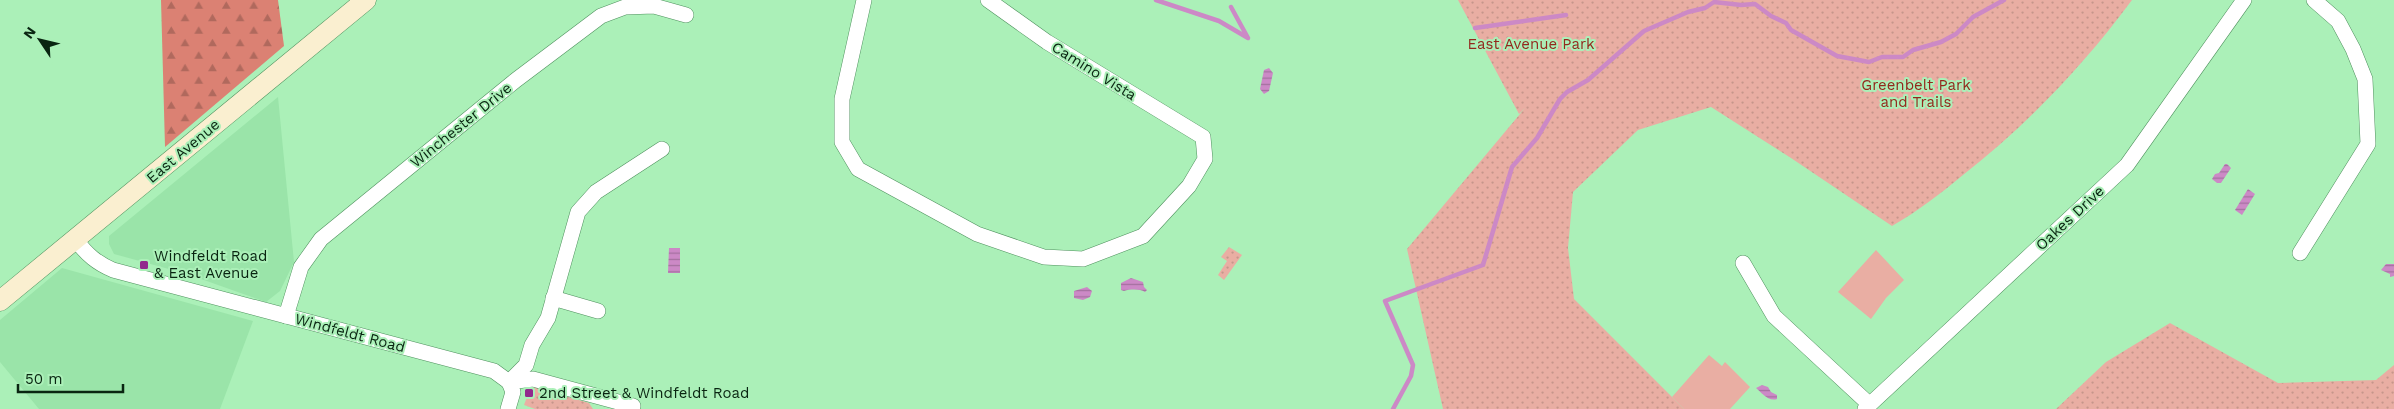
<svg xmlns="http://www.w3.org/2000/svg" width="2394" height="409" font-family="'Work Sans',sans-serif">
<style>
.built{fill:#9ae4a9}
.grass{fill:url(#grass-dots)}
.forest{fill:url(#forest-firs)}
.garden{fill:#e9aea3}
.water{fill:url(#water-rules)}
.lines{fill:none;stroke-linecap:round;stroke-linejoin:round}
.stream{stroke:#cc89c6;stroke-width:4.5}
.street-casing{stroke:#4f915e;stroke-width:16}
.secondary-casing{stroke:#4f915e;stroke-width:21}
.street{stroke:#fff;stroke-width:15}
.secondary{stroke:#faefd0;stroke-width:20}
.poi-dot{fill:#92298d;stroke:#abf0b8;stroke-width:2}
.labels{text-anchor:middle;stroke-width:4;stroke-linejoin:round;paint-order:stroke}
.park-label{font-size:15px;fill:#93281d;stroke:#abf0b8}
.street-label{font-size:15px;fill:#092511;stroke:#abf0b8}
.poi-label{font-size:15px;fill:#092511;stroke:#abf0b8;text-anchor:start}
</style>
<defs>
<pattern id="grass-dots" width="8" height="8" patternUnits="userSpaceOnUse" patternTransform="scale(1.25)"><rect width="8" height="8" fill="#e9aea3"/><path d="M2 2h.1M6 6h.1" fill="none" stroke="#c6968b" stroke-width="1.8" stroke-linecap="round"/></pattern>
<pattern id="forest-firs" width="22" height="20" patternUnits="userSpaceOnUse" patternTransform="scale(1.25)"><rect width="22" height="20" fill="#db8173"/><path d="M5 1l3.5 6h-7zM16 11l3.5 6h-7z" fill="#b0695d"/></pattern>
<pattern id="water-rules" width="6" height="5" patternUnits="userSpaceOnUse" patternTransform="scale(1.25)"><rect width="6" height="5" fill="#cc89c6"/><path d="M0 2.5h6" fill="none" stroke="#a4709f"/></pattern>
</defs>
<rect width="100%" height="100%" fill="#abf0b8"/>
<g class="built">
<path d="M278,97l16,165 -14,29 -14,11 -79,-28 -73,-20 -5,-10v-8z"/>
<path d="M62,268l191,53 -33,88h-181l-39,-47v-42z"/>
</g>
<g class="grass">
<path d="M1458,0h674c-49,66 -104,124 -169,175 -23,19 -45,36 -71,51l-101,-68 -80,-51 -73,23 -65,62 -5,56 6,51 110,110h-241l-36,-160 118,-141 -6,6z"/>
<path d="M1229,247l13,8 -18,25 -6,-5 9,-14 -6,-4z"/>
<path d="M2170,323l108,60 98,-3 18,-15v44h-338l50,-47z"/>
<path d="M534,387l55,16 4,6h-58l-11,-4 6,-16z"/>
</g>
<path class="forest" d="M161,0h117l6,46 -119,101z"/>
<g class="garden">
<path d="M1876,250l28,30 -18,18 -15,21 -33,-27z"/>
<path d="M1709,355l13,11 3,-4 25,25 -20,22h-46l-12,-12z"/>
</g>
<g class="water">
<path d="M1269,68l4,5 -4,18 -5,3 -4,-5 4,-19z"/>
<path d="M2225,164h2l4,4 -10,15h-4l-5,-4 3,-5 4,-1z"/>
<path d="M2248,189l7,5 -13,21 -7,-5z"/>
<path d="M669,248h11v25h-12z"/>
<path d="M2386,264h8v12l-4,1v-3l-9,-4z"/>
<path d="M1131,278l12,4 1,5 3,3 -2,2c-5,-3 -14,-3 -21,-1l-3,-1v-7z"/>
<path d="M1087,287l5,4 -2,6 -7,3 -9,-2v-7z"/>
<path d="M1762,385l6,2 3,5 6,3v4c-9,3 -16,-7 -21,-11z"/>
</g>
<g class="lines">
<g class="stream">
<path d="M1156,0l63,21 29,17 -17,-31"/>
<path d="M1475,28l91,-13"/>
<path d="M1393,409l18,-33 2,-11 -28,-64 98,-36 29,-98 25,-29 23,-39 7,-7 21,-12 56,-49 44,-19 17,-4 9,-6 27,3 14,-1 16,12 15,7 5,7 46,26 32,6 13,-5h21l10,-7 28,-8 15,-8 17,-17 31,-17"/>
</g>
<g class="street-casing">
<g id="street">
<path d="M864,0l-22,99v43l16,27 119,65 67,23 39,2 60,-23 46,-50 16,-27 -2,-22 -156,-95 -59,-42"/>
<path d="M76,240c11,15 21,23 37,30l381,101 15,11 24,-3 100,27"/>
<path d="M2300,253l68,-109 -3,-65 -12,-30 -15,-28 -24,-21"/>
<path d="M1743,263l31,53 95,88"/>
<path d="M553,298l45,13"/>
<path d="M286,316l15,-49 20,-28 195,-159 85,-64 24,-9 29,-1 32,9"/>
<path d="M509,382l17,-17 6,-20 16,-27 30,-106 18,-20 66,-43"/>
<path d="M508,409l5,-17 -4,-10"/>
<path d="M1865,409l262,-244 117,-165"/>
</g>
</g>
<g class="secondary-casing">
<path id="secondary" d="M0,301l366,-301"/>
</g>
<use href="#street" class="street"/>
<use href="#secondary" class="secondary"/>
</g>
<g class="poi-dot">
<rect x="139" y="260" width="10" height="10" rx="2.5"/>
<rect x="524" y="388" width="10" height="10" rx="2.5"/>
</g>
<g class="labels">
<g class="park-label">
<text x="1531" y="49">East Avenue Park</text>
<text x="1916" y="90">Greenbelt Park<tspan x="1916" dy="17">and Trails</tspan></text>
</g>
<g class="street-label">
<text transform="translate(1094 71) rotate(32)" y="5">Camino Vista</text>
<text transform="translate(461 125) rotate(-39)" y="5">Winchester Drive</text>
<text transform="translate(183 151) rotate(-40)" y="5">East Avenue</text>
<text transform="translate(2070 218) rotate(-43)" y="5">Oakes Drive</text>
<text transform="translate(350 333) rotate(15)" y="5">Windfeldt Road</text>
</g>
<g class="poi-label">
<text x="154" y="261">Windfeldt Road<tspan x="154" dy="17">&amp; East Avenue</tspan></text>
<text x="539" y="398">2nd Street &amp; Windfeldt Road</text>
</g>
</g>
<g transform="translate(40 40) rotate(305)" stroke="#abf0b8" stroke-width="4" paint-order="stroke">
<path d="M0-4L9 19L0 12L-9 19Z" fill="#092511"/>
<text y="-8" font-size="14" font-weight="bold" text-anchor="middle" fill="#092511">N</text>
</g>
<path d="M18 384v8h105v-8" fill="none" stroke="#092511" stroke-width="2.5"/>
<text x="25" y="384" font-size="15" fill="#092511" stroke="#abf0b8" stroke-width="4" paint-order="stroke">50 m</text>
</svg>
